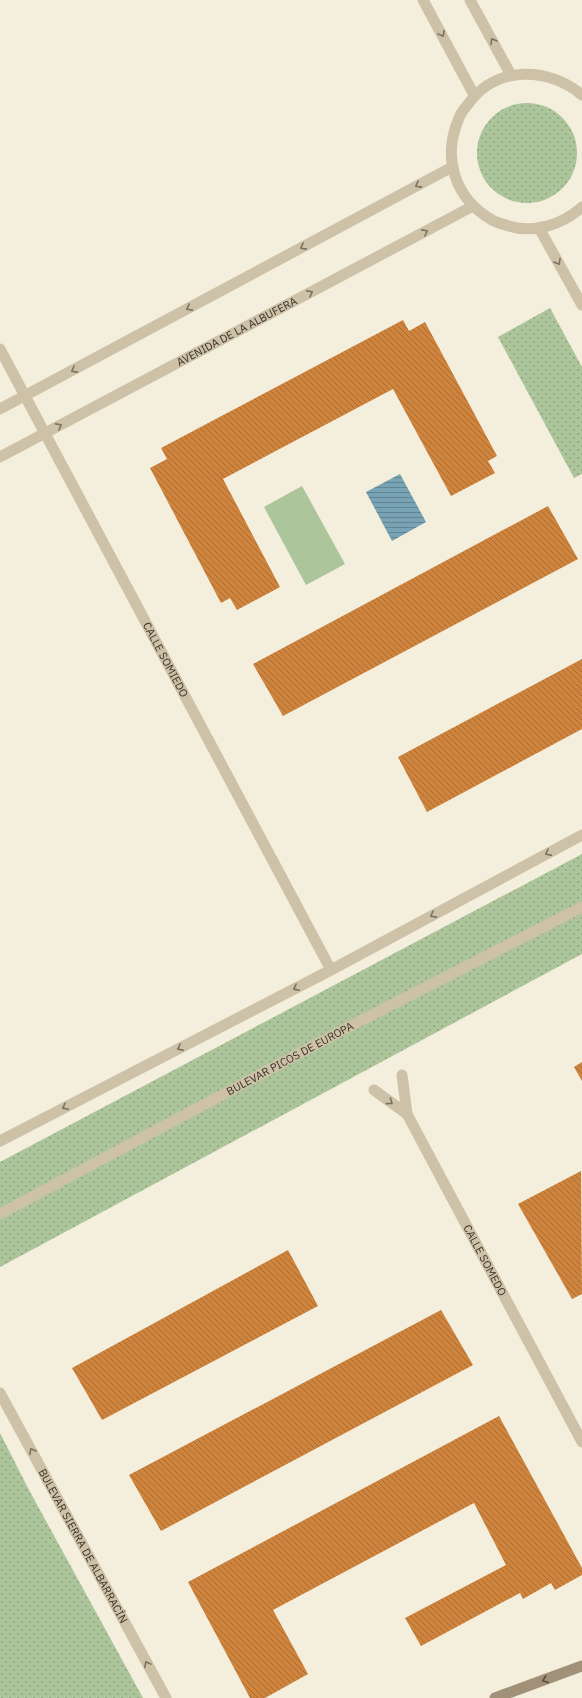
<svg xmlns="http://www.w3.org/2000/svg" width="582" height="1698" font-family="'IBM Plex Sans',sans-serif">
<style>
.grass{fill:#acc59a}
.park{fill:url(#park-dots)}
.water{fill:url(#water-rules)}
.building{fill:url(#building-back-hatch)}
.lines{fill:none;stroke-linecap:round;stroke-linejoin:round}
.pedestrian{stroke:#cdc2a7;stroke-width:11}
.minor{stroke:#cdc2a7;stroke-width:11}
.secondary{stroke:#a19178;stroke-width:11}
.oneway{stroke:#7c7261}
.oneway2{stroke:#584e40}
.labels{text-anchor:middle;stroke-width:4;stroke-linejoin:round;paint-order:stroke}
.street-label{font-size:11px;fill:#393128;stroke:#fbf7e9}
</style>
<defs>
<pattern id="park-dots" width="8" height="8" patternUnits="userSpaceOnUse"><rect width="8" height="8" fill="#acc59a"/><path d="M2 2h.1M6 6h.1" fill="none" stroke="#8da17e" stroke-width="1.8" stroke-linecap="round"/></pattern>
<pattern id="water-rules" width="6" height="5" patternUnits="userSpaceOnUse"><rect width="6" height="5" fill="#78a3b4"/><path d="M0 2.5h6" fill="none" stroke="#638592"/></pattern>
<pattern id="building-back-hatch" width="6" height="6" patternUnits="userSpaceOnUse"><rect width="6" height="6" fill="#cf843e"/><path d="M-1 5l2 2M0 0l6 6M5-1l2 2" fill="none" stroke="#a96d34"/></pattern>
</defs>
<rect width="100%" height="100%" fill="#f4eedc"/>
<path class="grass" d="M302,486l43,78 -39,21 -42,-78z"/>
<g class="park">
<circle cx="527" cy="153" r="50"/>
<path d="M550,308l32,59v107l-8,4 -76,-141z"/>
<path d="M582,854v100l-582,313v-105z"/>
<path d="M0,1433l29,57 114,208h-143z"/>
</g>
<path class="water" d="M400,474l26,48 -34,19 -26,-49z"/>
<g class="building">
<path d="M403,320l6,11 16,-9 72,134 -9,5 7,12 -44,23 -58,-107 -170,90 57,108 -43,23 -7,-12 -9,5 -71,-135 17,-9 -6,-11z"/>
<path d="M548,506l30,53 -295,157 -30,-52z"/>
<path d="M582,659v70l-155,83 -29,-55z"/>
<path d="M582,1062v19l-8,-14z"/>
<path d="M581,1171l1,123 -10,5 -54,-95z"/>
<path d="M288,1250l30,56 -216,114 -30,-52z"/>
<path d="M441,1310l32,55 -312,166 -32,-56z"/>
<path d="M499,1416l83,152v7l-27,15 -4,-7 -28,16 -3,-6 -99,53 -16,-28 101,-53 -32,-62 -201,107 35,64 -43,24h-15l-62,-116z"/>
</g>
<g class="lines">
<path class="pedestrian" id="s1" d="M0,1214l358,-192 224,-115"/>
<g class="minor">
<path d="M423,0l51,95"/>
<path d="M470,0l41,75"/>
<path d="M582,95c-33,-28 -85,-30 -113,8 -3,4 -8,9 -10,15 -17,39 -5,80 33,102 5,3 11,4 17,6 25,8 54,-2 73,-19"/>
<path d="M539,228l43,77"/>
<path id="s2" d="M0,349l331,621"/>
<path d="M0,409l452,-242"/>
<path id="s3" d="M0,457l473,-251"/>
<path id="s4" d="M402,1075l5,39 175,328"/>
<path d="M374,1090l33,24"/>
<path d="M0,1141l331,-171 251,-135"/>
<path id="s5" d="M0,1393l166,305"/>
</g>
<path class="secondary" d="M495,1698l87,-32"/>
</g>
<defs><path id="oneway-chevron" d="M-2-3.5L2.5 0L-2 3.5" fill="none" stroke-width="1.6" stroke-linecap="round" stroke-linejoin="round"/></defs>
<g class="oneway">
<use href="#oneway-chevron" transform="translate(442 34) rotate(62)"/>
<use href="#oneway-chevron" transform="translate(493 41) rotate(-119)"/>
<use href="#oneway-chevron" transform="translate(418 185) rotate(152)"/>
<use href="#oneway-chevron" transform="translate(425 232) rotate(-28)"/>
<use href="#oneway-chevron" transform="translate(303 247) rotate(152)"/>
<use href="#oneway-chevron" transform="translate(558 262) rotate(61)"/>
<use href="#oneway-chevron" transform="translate(310 293) rotate(-28)"/>
<use href="#oneway-chevron" transform="translate(189 308) rotate(152)"/>
<use href="#oneway-chevron" transform="translate(74 370) rotate(152)"/>
<use href="#oneway-chevron" transform="translate(59 426) rotate(-28)"/>
<use href="#oneway-chevron" transform="translate(548 853) rotate(152)"/>
<use href="#oneway-chevron" transform="translate(433 915) rotate(152)"/>
<use href="#oneway-chevron" transform="translate(296 988) rotate(153)"/>
<use href="#oneway-chevron" transform="translate(180 1048) rotate(153)"/>
<use href="#oneway-chevron" transform="translate(390 1102) rotate(36)"/>
<use href="#oneway-chevron" transform="translate(65 1107) rotate(153)"/>
<use href="#oneway-chevron" transform="translate(32 1451) rotate(-119)"/>
<use href="#oneway-chevron" transform="translate(147 1664) rotate(-118)"/>
</g>
<use class="oneway2" href="#oneway-chevron" transform="translate(545 1680) rotate(160)"/>
<g class="labels">
<g class="street-label">
<text dy="4" stroke="none"><textPath href="#s3" startOffset="268">AVENIDA DE LA ALBUFERA</textPath></text>
<text dy="4" stroke="none"><textPath href="#s2" startOffset="352">CALLE SOMIEDO</textPath></text>
<text dy="4" stroke="none"><textPath href="#s1" startOffset="329">BULEVAR PICOS DE EUROPA</textPath></text>
<text dy="4" stroke="none"><textPath href="#s4" startOffset="205">CALLE SOMEDO</textPath></text>
<text dy="4" stroke="none"><textPath href="#s5" startOffset="174">BULEVAR SIERRA DE ALBARRACÍN</textPath></text>
</g>
</g>
</svg>
